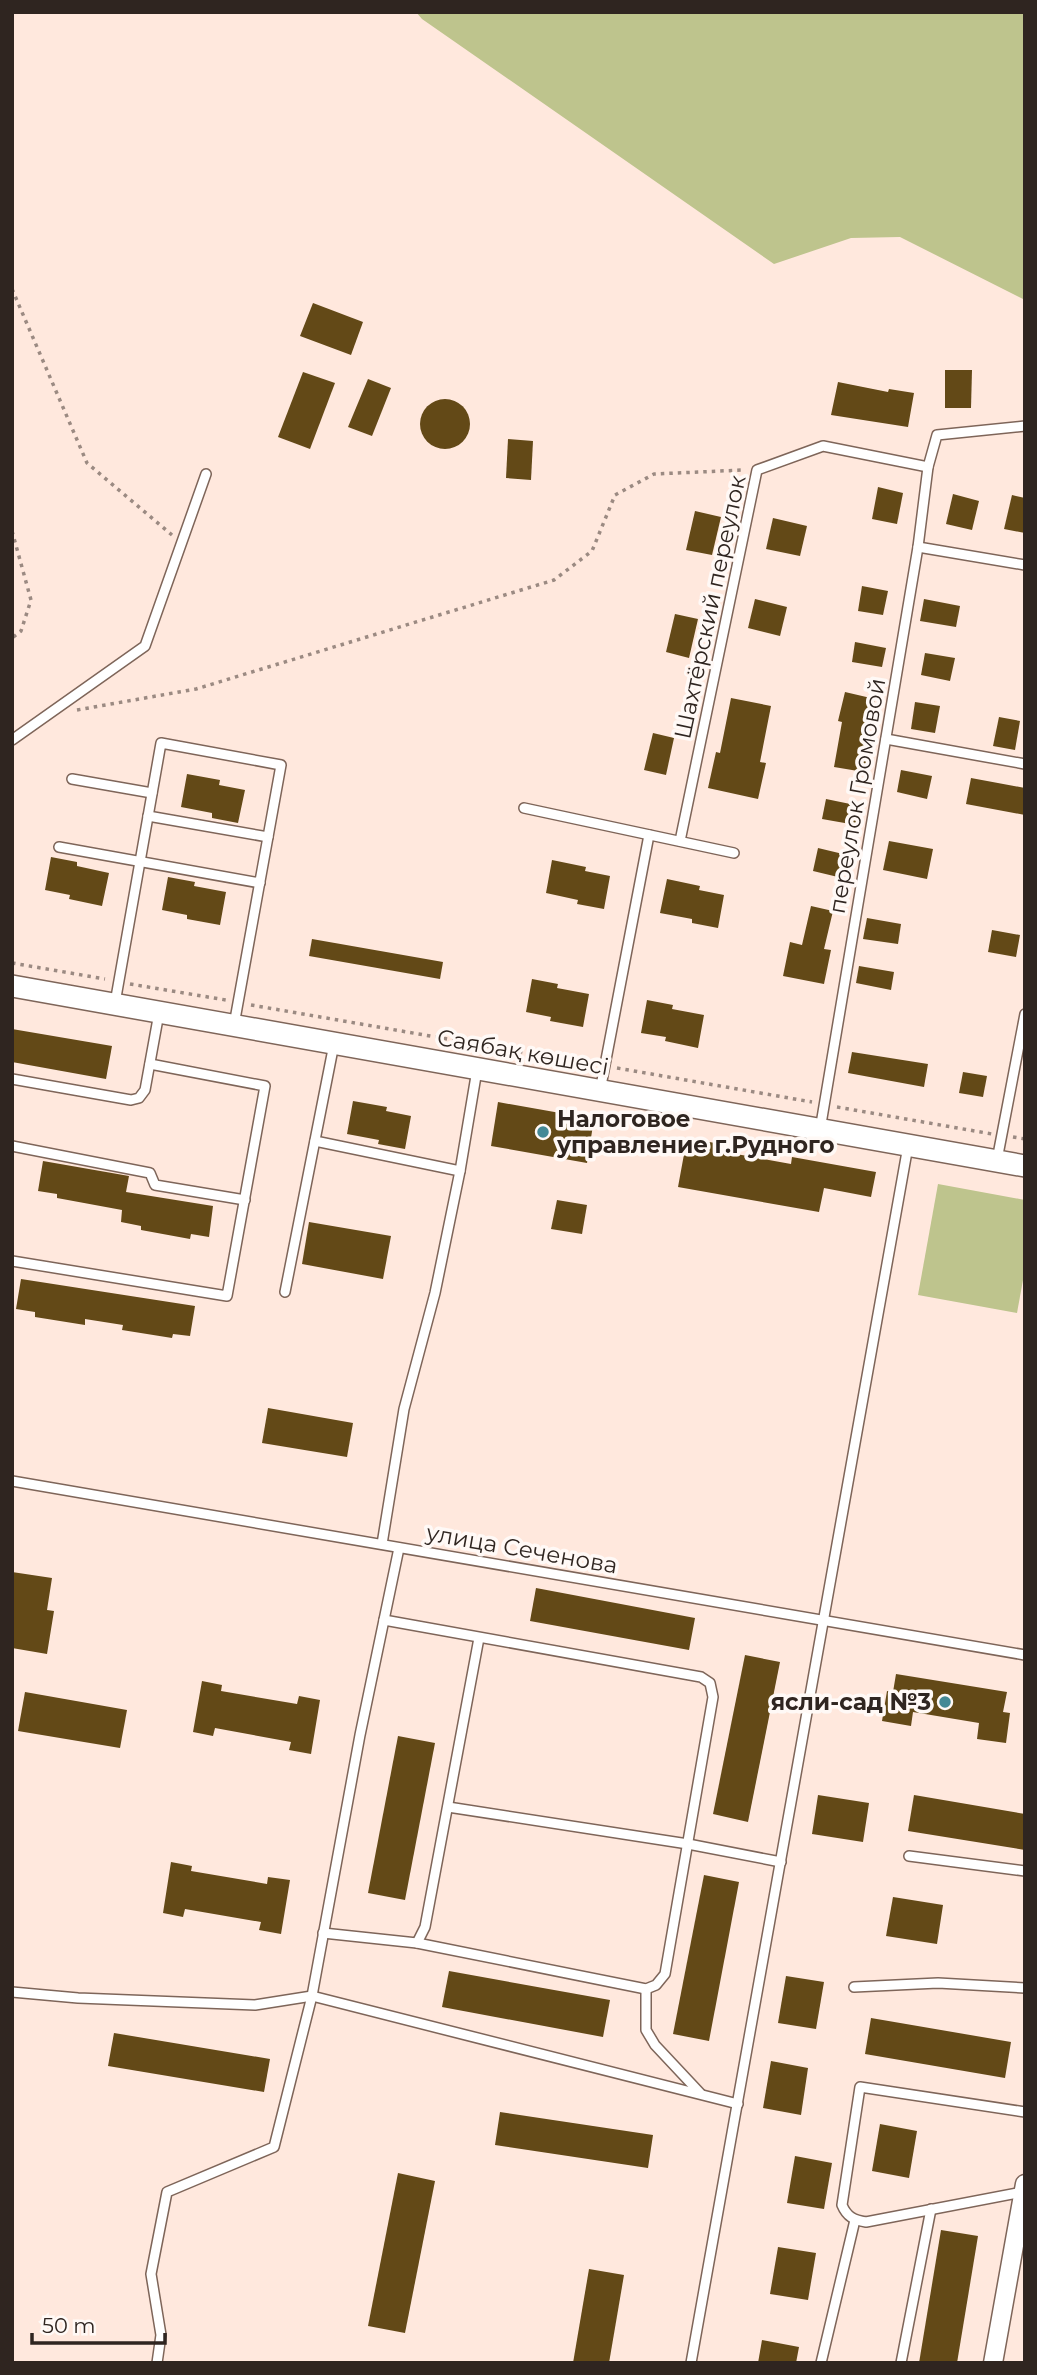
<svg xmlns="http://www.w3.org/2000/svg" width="1037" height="2375" font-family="Montserrat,sans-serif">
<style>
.green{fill:#bec48d}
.building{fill:#634917}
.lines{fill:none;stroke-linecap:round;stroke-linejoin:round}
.service-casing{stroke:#7e6559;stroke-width:12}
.minor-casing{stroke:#7e6559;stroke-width:21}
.tertiary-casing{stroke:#7e6559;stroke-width:24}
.path{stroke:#9b8a82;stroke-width:3.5;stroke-dasharray:3.5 5;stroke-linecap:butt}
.service{stroke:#fff;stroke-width:9}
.minor{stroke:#fff;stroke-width:18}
.tertiary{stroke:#fff;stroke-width:21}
.poi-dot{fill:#448996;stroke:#fff9f6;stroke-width:2.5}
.labels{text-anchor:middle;stroke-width:7;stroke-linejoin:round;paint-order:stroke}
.street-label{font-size:23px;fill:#2f2520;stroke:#fff9f6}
.poi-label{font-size:23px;font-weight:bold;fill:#2f2520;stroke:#fff9f6;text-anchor:start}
</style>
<rect width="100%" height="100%" fill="#ffe8dd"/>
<g class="green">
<path d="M416,12h609v288l-125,-63 -49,1 -77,26 -352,-245z"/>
<path d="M938,1184l87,16v69l-8,44 -99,-18z"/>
</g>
<g class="building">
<path d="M313,303l50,19 -12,33 -51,-19z"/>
<path d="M945,370h27l-1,38h-26z"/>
<path d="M303,372l32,11 -25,66 -32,-12z"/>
<path d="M368,379l23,9 -19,48 -24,-9z"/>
<path d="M838,382l50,10 1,-3 25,4 -6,34 -77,-12z"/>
<circle cx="445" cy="424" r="25"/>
<path d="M508,439l25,2 -2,39 -25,-2z"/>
<path d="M878,487l25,6 -6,31 -25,-5z"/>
<path d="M953,494l26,7 -7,29 -26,-6z"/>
<path d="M1012,495l13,3v35l-21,-4z"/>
<path d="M695,511l26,6 -9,38 -26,-5z"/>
<path d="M773,518l34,8 -7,30 -34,-7z"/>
<path d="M862,586l26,5 -5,24 -25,-4z"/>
<path d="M755,599l32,8 -7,29 -32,-8z"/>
<path d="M924,599l36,7 -4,21 -36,-6z"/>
<path d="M675,614l23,5 -9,39 -23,-6z"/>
<path d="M855,642l31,6 -4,19 -30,-5z"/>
<path d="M925,653l30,5 -5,23 -29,-6z"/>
<path d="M845,692l30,7 -12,49 5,1 -4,23 -30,-5 8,-45 -4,-1z"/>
<path d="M731,698l40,8 -11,56 6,1 -8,36 -50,-11 8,-36 4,1z"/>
<path d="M915,702l25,4 -5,27 -24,-4z"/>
<path d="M999,717l21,4 -5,29 -22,-4z"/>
<path d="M653,733l21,5 -8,37 -22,-5z"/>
<path d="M901,770l31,6 -5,23 -30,-7z"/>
<path d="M187,774l33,6 -1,5 26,5 -7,33 -26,-5v-5l-31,-6z"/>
<path d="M971,778l54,10v27l-59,-11z"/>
<path d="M826,799l34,7 -4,19 -34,-6z"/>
<path d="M889,841l44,8 -6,30 -44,-9z"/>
<path d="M818,848l25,6 -5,23 -25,-6z"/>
<path d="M51,857l26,5v4l32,7 -7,33 -33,-7 1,-4 -25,-5z"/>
<path d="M552,860l34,7 -1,4 25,5 -6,33 -27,-5 1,-4 -32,-7z"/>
<path d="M168,877l27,5 -1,4 32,6 -6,33 -33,-6v-4l-25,-5z"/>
<path d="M667,879l33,7 -1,4 25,5 -6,33 -26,-5v-4l-32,-6z"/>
<path d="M811,906l22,5 -9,38 7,1 -7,34 -41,-8 7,-34 12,3z"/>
<path d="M867,918l34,6 -3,20 -35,-5z"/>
<path d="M992,930l28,5 -4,22 -28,-5z"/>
<path d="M312,939l131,23 -3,17 -131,-23z"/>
<path d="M859,966l35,6 -3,18 -35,-7z"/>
<path d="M532,979l26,5 -1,4 32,6 -6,33 -33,-6 1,-4 -25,-5z"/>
<path d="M647,1000l26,5 -1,4 32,6 -6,33 -33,-7 1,-4 -25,-4z"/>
<path d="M12,1029l100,17 -6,33 -94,-17z"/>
<path d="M852,1052l76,12 -4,23 -76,-14z"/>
<path d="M963,1072l24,4 -4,21 -24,-4z"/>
<path d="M353,1101l34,6 -1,4 25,5 -6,33 -27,-5 1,-4 -32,-6z"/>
<path d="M498,1102l96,17 -7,44 -96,-17z"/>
<path d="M687,1138l28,5 -1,7 77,14 1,-7 84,15 -5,25 -47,-9 -5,24 -141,-25z"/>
<path d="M43,1161l86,15 -3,16 87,14 -4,31 -18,-3 -1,5 -49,-9v-4l-20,-4 1,-12 -65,-12v-4l-19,-3z"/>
<path d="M557,1200l30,5 -5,29 -31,-5z"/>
<path d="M309,1222l82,14 -8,43 -81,-15z"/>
<path d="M21,1279l174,27 -5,30 -17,-2 -1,4 -50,-8 1,-5 -38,-6v6l-50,-8v-5l-19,-3z"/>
<path d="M268,1408l85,15 -6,34 -85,-14z"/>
<path d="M12,1572l40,6 -5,32 7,1 -7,43 -35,-6z"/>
<path d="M536,1588l159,30 -6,32 -159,-29z"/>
<path d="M745,1655l35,7 -32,160 -35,-8z"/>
<path d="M896,1674l111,18 -4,20 7,1 -4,30 -29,-4 2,-16 -66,-11 -2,14 -29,-5 5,-30 6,1z"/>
<path d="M202,1681l20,4 -1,6 76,13 2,-8 21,4 -9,54 -22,-4 2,-8 -76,-14 -2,8 -20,-4z"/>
<path d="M25,1692l102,18 -7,38 -102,-17z"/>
<path d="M398,1736l37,7 -30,157 -37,-7z"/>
<path d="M818,1795l51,8 -6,39 -51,-8z"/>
<path d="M914,1795l111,19v36l-117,-19z"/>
<path d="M171,1862l21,4 -1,5 76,13 1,-7 22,3 -9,54 -22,-4 2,-8 -76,-13 -2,8 -20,-4z"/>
<path d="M704,1875l35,7 -30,159 -36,-7z"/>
<path d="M893,1897l50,8 -6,39 -51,-8z"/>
<path d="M449,1971l161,29 -7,37 -161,-30z"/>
<path d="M786,1976l38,6 -8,47 -38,-6z"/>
<path d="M871,2018l140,24 -6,36 -140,-24z"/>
<path d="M114,2033l156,26 -6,33 -156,-26z"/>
<path d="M771,2061l37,7 -7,47 -38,-7z"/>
<path d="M500,2112l153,23 -5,33 -153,-23z"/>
<path d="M880,2124l37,7 -8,47 -37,-7z"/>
<path d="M795,2156l37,7 -8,46 -37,-6z"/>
<path d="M398,2173l37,8 -30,152 -37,-7z"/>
<path d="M941,2230l37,6 -21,127h-38z"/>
<path d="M778,2247l38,6 -8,47 -38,-6z"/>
<path d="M589,2269l35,6 -15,88h-36z"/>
<path d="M762,2340l37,7 -3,16h-38z"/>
</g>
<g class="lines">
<g class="service-casing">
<g id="service">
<path d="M918,547l107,18"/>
<path d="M886,739l139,25"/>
<path d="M12,740l133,-94 61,-172"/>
<path d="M72,779l80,14"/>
<path d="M524,808l210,45"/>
<path d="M148,816l120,21"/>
<path d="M680,841l77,-371 66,-24 105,21"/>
<path d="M59,847l201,36"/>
<path d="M115,1003l46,-260 120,22 -47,260"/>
<path d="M12,1079l119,21 8,-2 6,-8 14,-77"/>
<path d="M600,1091l49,-256"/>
<path d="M820,1130l98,-583 10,-80 9,-32 88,-9"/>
<path d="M315,1141l145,30"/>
<path d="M12,1146l138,27 5,12 90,15"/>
<path d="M997,1160l28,-146"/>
<path d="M12,1261l215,35 38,-210 -115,-22"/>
<path d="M285,1292l49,-248"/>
<path d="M12,1481l1013,174"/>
<path d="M382,1544l22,-135 31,-116 25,-122 17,-101"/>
<path d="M384,1620l317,57 9,6 3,14 -48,277 -9,11 -10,4 -229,-46"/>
<path d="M448,1807l240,37 93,18"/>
<path d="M909,1856l116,15"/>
<path d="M323,1933l94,10 8,-16 54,-289"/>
<path d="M854,1987l84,-4 87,5"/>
<path d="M646,1989v41l9,15 45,48"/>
<path d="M12,1992l66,6 177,7 57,-9 426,108"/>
<path d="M1023,2192l-157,30c-12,-2 -19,-5 -24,-17l18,-118 165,25"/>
<path d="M157,2363l4,-28 -10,-61 16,-82 107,-45 38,-151 48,-261 39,-187"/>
<path d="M691,2363l217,-1217"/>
<path d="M821,2363l34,-143"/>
<path d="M901,2363l30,-154"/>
</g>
</g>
<g class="minor-casing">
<path id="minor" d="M993,2363l32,-179"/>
</g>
<g class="tertiary-casing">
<path id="tertiary" d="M12,986l1013,180"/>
</g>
<g class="path">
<path d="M12,289l75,174 85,72"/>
<path d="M12,531l19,69 -10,31 -9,7"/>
<path d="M77,710l119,-21 358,-109 38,-29 23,-56 39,-21 89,-4"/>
<path d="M12,963l93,16"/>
<path d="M130,984l96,16"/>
<path d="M251,1005l341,59"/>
<path d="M617,1068l195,34"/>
<path d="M837,1107l155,27"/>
<path d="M1013,1137l12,2"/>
</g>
<use href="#service" class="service"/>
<use href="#minor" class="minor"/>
<use href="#tertiary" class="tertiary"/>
</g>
<g class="poi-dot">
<circle cx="543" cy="1132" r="7"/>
<circle cx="945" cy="1702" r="7"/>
</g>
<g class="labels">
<g class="street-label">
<text transform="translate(710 607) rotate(-78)" y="8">Шахтёрский переулок</text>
<text transform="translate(857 796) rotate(-80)" y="8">переулок Громовой</text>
<text transform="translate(523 1052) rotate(10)" y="8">Саябақ көшесі</text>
<text transform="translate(522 1549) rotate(10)" y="8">улица Сеченова</text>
</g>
<g class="poi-label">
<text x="557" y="1127">Налоговое<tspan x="557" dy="26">управление г.Рудного</tspan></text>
<text x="931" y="1710" text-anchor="end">ясли-сад №3</text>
</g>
</g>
<rect width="1037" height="2375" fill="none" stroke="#2f2520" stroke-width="28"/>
<path d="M32 2333v10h133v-10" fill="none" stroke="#2f2520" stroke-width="3.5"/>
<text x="42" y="2333" font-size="21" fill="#2f2520" stroke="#fff9f6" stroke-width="5" paint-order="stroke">50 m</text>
</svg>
